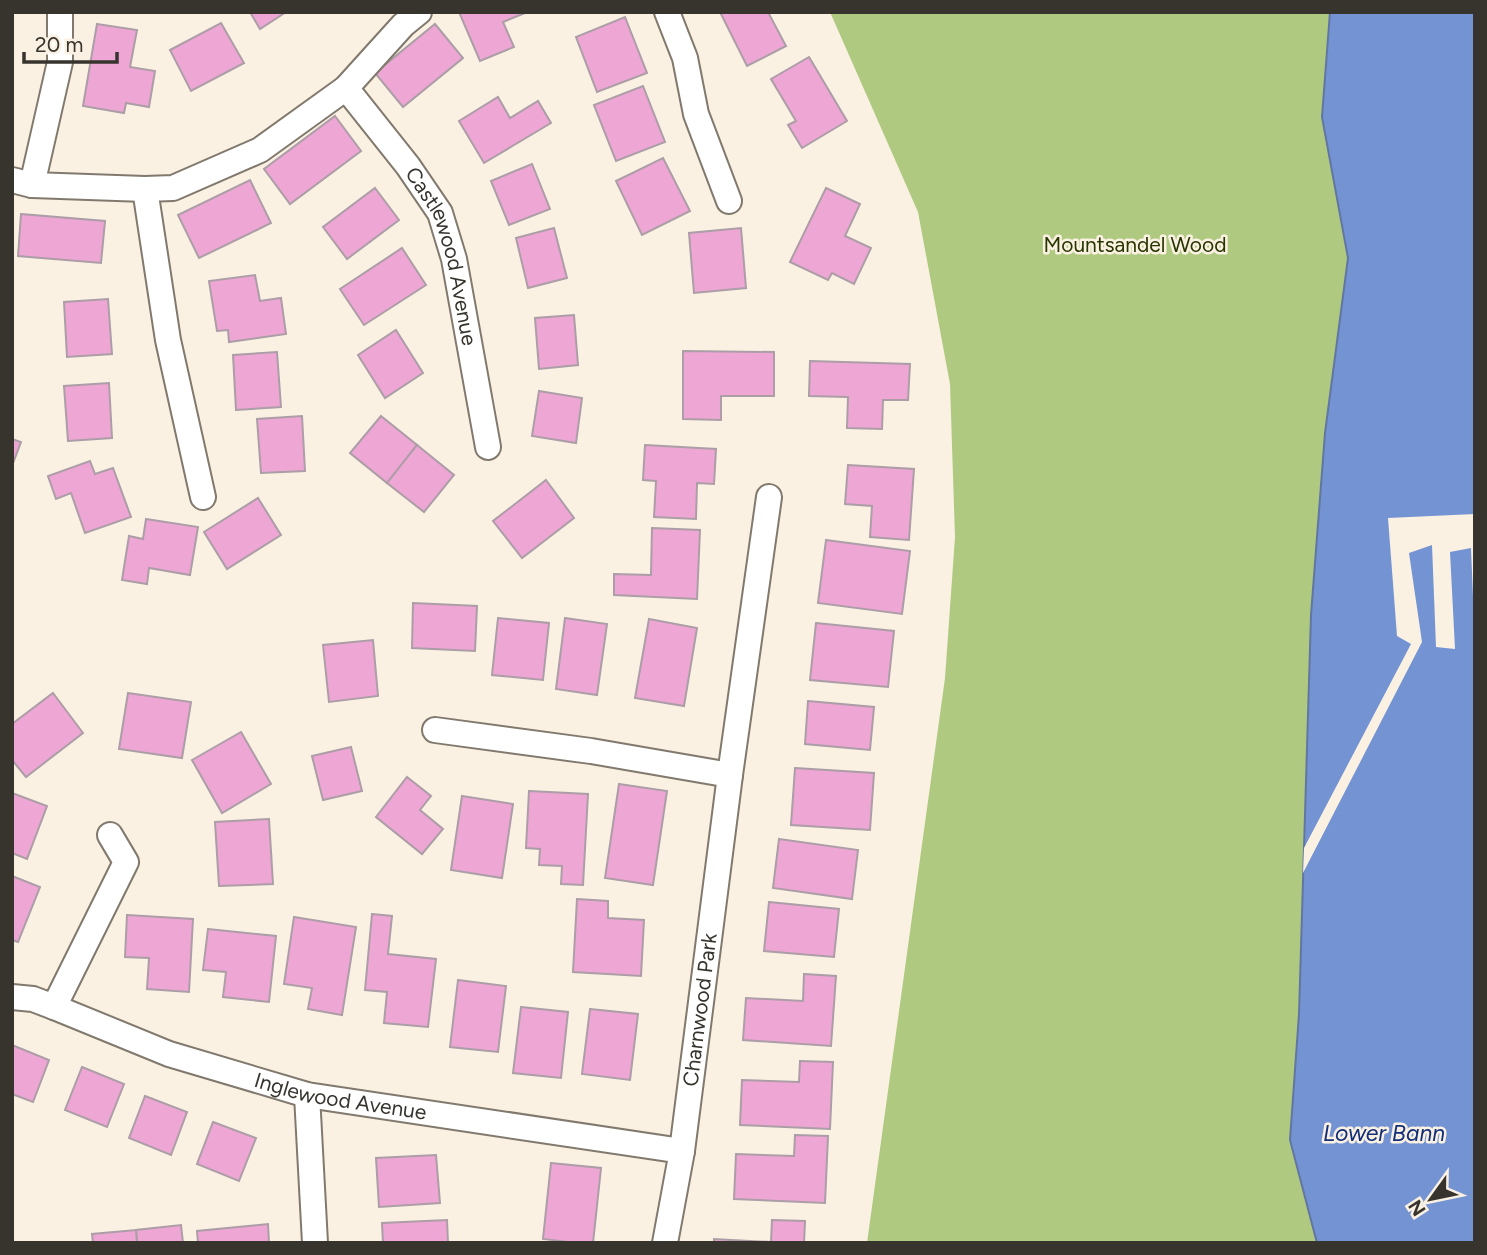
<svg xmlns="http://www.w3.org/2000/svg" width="1487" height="1255" font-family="Figtree,sans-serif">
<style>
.forest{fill:#afca80}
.water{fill:#7493d3;stroke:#6276a2;stroke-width:2}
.pier{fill:#faf1e3}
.building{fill:#eea7d5;stroke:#ac9da6;stroke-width:2}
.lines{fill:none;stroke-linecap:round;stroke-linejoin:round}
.street-casing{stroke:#81796d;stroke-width:28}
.street{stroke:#fff;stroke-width:24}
.labels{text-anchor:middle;stroke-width:5;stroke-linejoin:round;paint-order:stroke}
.park-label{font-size:21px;fill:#283700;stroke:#faf1e3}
.street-label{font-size:21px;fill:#37342e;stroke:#faf1e3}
.water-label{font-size:23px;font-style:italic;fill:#122f7a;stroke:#faf1e3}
</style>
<rect width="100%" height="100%" fill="#faf1e3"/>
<path class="forest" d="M830,12h500l-8,105 26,141 -23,175 -14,182 -12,399 -9,126 27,103h-450l78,-565 10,-141 -5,-153 -32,-172z"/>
<path class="water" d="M1330,12h145v1231h-158l-27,-103 9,-126 12,-399 14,-182 23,-175 -26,-141z"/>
<path class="pier" d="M1475,514v131l-4,-97 -21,4 5,97 -19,-2 -4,-102 -23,8 13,89 -119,231 1,-25 107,-204 -14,-8 -9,-118z"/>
<g class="building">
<path d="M250,12h36l-26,17z"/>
<path d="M459,12h66v1l-22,9 11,25 -34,14z"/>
<path d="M720,12h48l18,34 -39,20z"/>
<path d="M625,17l22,56 -50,19 -21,-55z"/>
<path d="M221,23l23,40 -53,28 -21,-41z"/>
<path d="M97,24l40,6 -7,37 25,4 -6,36 -23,-4 -2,10 -41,-7z"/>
<path d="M435,24l28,34 -60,49 -28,-34z"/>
<path d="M809,57l38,64 -45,27 -14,-23 8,-4 -25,-42z"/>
<path d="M643,86l22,56 -49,19 -22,-56z"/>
<path d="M498,97l12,21 28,-17 13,22 -67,40 -25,-42z"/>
<path d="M335,116l26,35 -71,53 -26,-35z"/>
<path d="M663,158l27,53 -48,24 -26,-54z"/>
<path d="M532,164l18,45 -41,16 -18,-44z"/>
<path d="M250,180l21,43 -72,35 -21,-43z"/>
<path d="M375,188l24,32 -52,39 -24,-32z"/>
<path d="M826,188l34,16 -15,32 26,12 -17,36 -22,-11 -4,7 -38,-18z"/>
<path d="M21,214l84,7 -4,42 -83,-7z"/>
<path d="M554,228l13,50 -39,10 -12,-50z"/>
<path d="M741,228l5,60 -52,5 -5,-60z"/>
<path d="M402,248l24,37 -62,40 -24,-36z"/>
<path d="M255,275l5,26 21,-3 5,36 -57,8 -1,-12 -11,1 -8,-50z"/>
<path d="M108,299l4,55 -45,3 -3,-55z"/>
<path d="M574,315l4,50 -39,4 -4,-51z"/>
<path d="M396,330l27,43 -38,25 -27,-43z"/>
<path d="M683,351l91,1v44h-53v24l-38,-1z"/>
<path d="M277,352l4,55 -45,3 -3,-55z"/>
<path d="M810,361l100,3 -2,36h-25l-1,29 -35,-1 1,-31 -39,-1z"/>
<path d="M109,383l3,55 -44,3 -4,-55z"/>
<path d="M539,391l43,7 -6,45 -44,-7z"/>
<path d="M302,416l3,55 -44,2 -4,-54z"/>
<path d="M381,416l36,29 -30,38 -37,-30z"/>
<path d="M12,439l9,3 -9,24z"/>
<path d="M417,445l37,30 -30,37 -37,-29z"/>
<path d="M645,445l71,4 -2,35 -17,-1 -1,36 -42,-2 2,-36 -13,-1z"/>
<path d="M90,461l5,13 18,-6 18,49 -46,16 -14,-40 -15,6 -8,-23z"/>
<path d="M848,465l66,4 -5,71 -39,-3 2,-31 -27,-2z"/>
<path d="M546,480l28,38 -52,40 -29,-37z"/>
<path d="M258,498l23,37 -54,34 -23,-37z"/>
<path d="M146,519l52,8 -8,48 -41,-7 -2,16 -25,-4 7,-44 14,3z"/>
<path d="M652,528l48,2 -3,69 -83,-4v-21l37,1z"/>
<path d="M826,540l84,11 -8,63 -84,-11z"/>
<path d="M413,603l64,3 -2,45 -63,-3z"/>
<path d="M498,618l51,5 -6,57 -51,-5z"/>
<path d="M565,618l42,6 -10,71 -41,-6z"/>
<path d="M649,619l48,9 -13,78 -49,-8z"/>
<path d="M816,623l78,8 -6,56 -78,-7z"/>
<path d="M373,640l5,56 -49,6 -6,-57z"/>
<path d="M53,693l30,40 -57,44 -14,-17v-36z"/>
<path d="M128,693l63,9 -9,56 -63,-9z"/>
<path d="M808,701l66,6 -4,43 -65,-6z"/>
<path d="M241,732l30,52 -49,29 -30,-53z"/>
<path d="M351,747l11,44 -39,9 -11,-44z"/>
<path d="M795,768l79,5 -4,57 -79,-5z"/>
<path d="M407,777l24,19 -11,14 23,19 -21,25 -46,-37z"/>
<path d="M619,784l48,7 -14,94 -48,-7z"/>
<path d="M529,791l59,3 -5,91 -22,-1 1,-18 -23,-1 1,-16 -14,-1z"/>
<path d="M12,793l35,13 -20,53 -15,-6z"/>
<path d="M462,796l51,8 -11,74 -51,-8z"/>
<path d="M269,819l4,65 -54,2 -4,-64z"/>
<path d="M779,839l79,11 -6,49 -79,-11z"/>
<path d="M12,876l28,11 -22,55 -6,-2z"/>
<path d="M577,899l31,2v17l36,2 -3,56 -68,-4z"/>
<path d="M769,902l70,7 -5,48 -70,-6z"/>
<path d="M372,914l20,2 -4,38 48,5 -8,68 -44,-4 3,-31 -22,-2z"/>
<path d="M127,915l66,4 -4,73 -42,-3 2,-31 -24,-1z"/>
<path d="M294,917l62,10 -14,88 -34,-6 4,-21 -28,-4z"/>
<path d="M208,929l68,7 -7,66 -46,-5 3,-25 -23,-2z"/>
<path d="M804,974l32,2 -5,70 -88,-6 3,-42 57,3z"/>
<path d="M458,980l48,6 -8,66 -48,-5z"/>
<path d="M521,1007l47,5 -7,66 -48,-5z"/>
<path d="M590,1009l48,5 -8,66 -48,-6z"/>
<path d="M12,1045l37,15 -16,42 -21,-8z"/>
<path d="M800,1061l33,1 -3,67 -90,-4 2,-45 57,2z"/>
<path d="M82,1067l42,17 -17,43 -42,-17z"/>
<path d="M145,1096l42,16 -16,43 -42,-17z"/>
<path d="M213,1122l43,16 -17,43 -42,-17z"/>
<path d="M795,1135l33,1 -3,67 -91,-4 2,-45 58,2z"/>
<path d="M436,1155l4,48 -61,4 -3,-49z"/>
<path d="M551,1163l50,5 -8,75h-17l-33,-4z"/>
<path d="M447,1220l1,23h-65l-1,-20z"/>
<path d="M772,1220l33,1 -1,22h-90v-4l57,3z"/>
<path d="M268,1224l1,19h-71l-1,-12z"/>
<path d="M181,1225l2,18h-46l-1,-13z"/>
<path d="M136,1230l1,13h-44l-1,-9z"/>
</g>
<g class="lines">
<g class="street-casing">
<g id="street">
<path d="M667,12l18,46 11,56 33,87"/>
<path id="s1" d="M346,88l62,78 32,47 14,46 34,188"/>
<path d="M12,180l20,5 113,4 28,-1 87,-38 86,-62 57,-63 16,-13"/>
<path d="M32,185l28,-123v-50"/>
<path d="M145,189l23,151 35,157"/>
<path d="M435,730l156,21 139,24"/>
<path id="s2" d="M12,997l21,2 21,8 115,47 138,41 375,56"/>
<path d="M54,1007l72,-145 -16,-27"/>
<path d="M307,1095l8,148"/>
<path id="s3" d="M665,1243l17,-92 48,-376 39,-278"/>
</g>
</g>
<use href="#street" class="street"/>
</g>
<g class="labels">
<g class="park-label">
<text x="1135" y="252">Mountsandel Wood</text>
</g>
<g class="street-label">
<text dy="7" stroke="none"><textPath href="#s1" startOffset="198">Castlewood Avenue</textPath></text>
<text dy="7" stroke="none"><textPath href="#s3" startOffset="236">Charnwood Park</textPath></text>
<text dy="7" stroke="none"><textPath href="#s2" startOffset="345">Inglewood Avenue</textPath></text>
</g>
<g class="water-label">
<text x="1384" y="1141">Lower Bann</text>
</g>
</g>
<rect width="1487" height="1255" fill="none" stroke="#37342e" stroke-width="28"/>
<g transform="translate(1431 1199) rotate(237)" stroke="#faf1e3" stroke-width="5" paint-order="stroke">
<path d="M0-5L12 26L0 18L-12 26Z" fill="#37342e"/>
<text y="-10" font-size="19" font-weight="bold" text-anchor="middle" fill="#37342e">N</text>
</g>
<path d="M24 52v10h93v-10" fill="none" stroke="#37342e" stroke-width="3.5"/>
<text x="35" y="52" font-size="21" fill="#37342e" stroke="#faf1e3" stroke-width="5" paint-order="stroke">20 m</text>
</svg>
